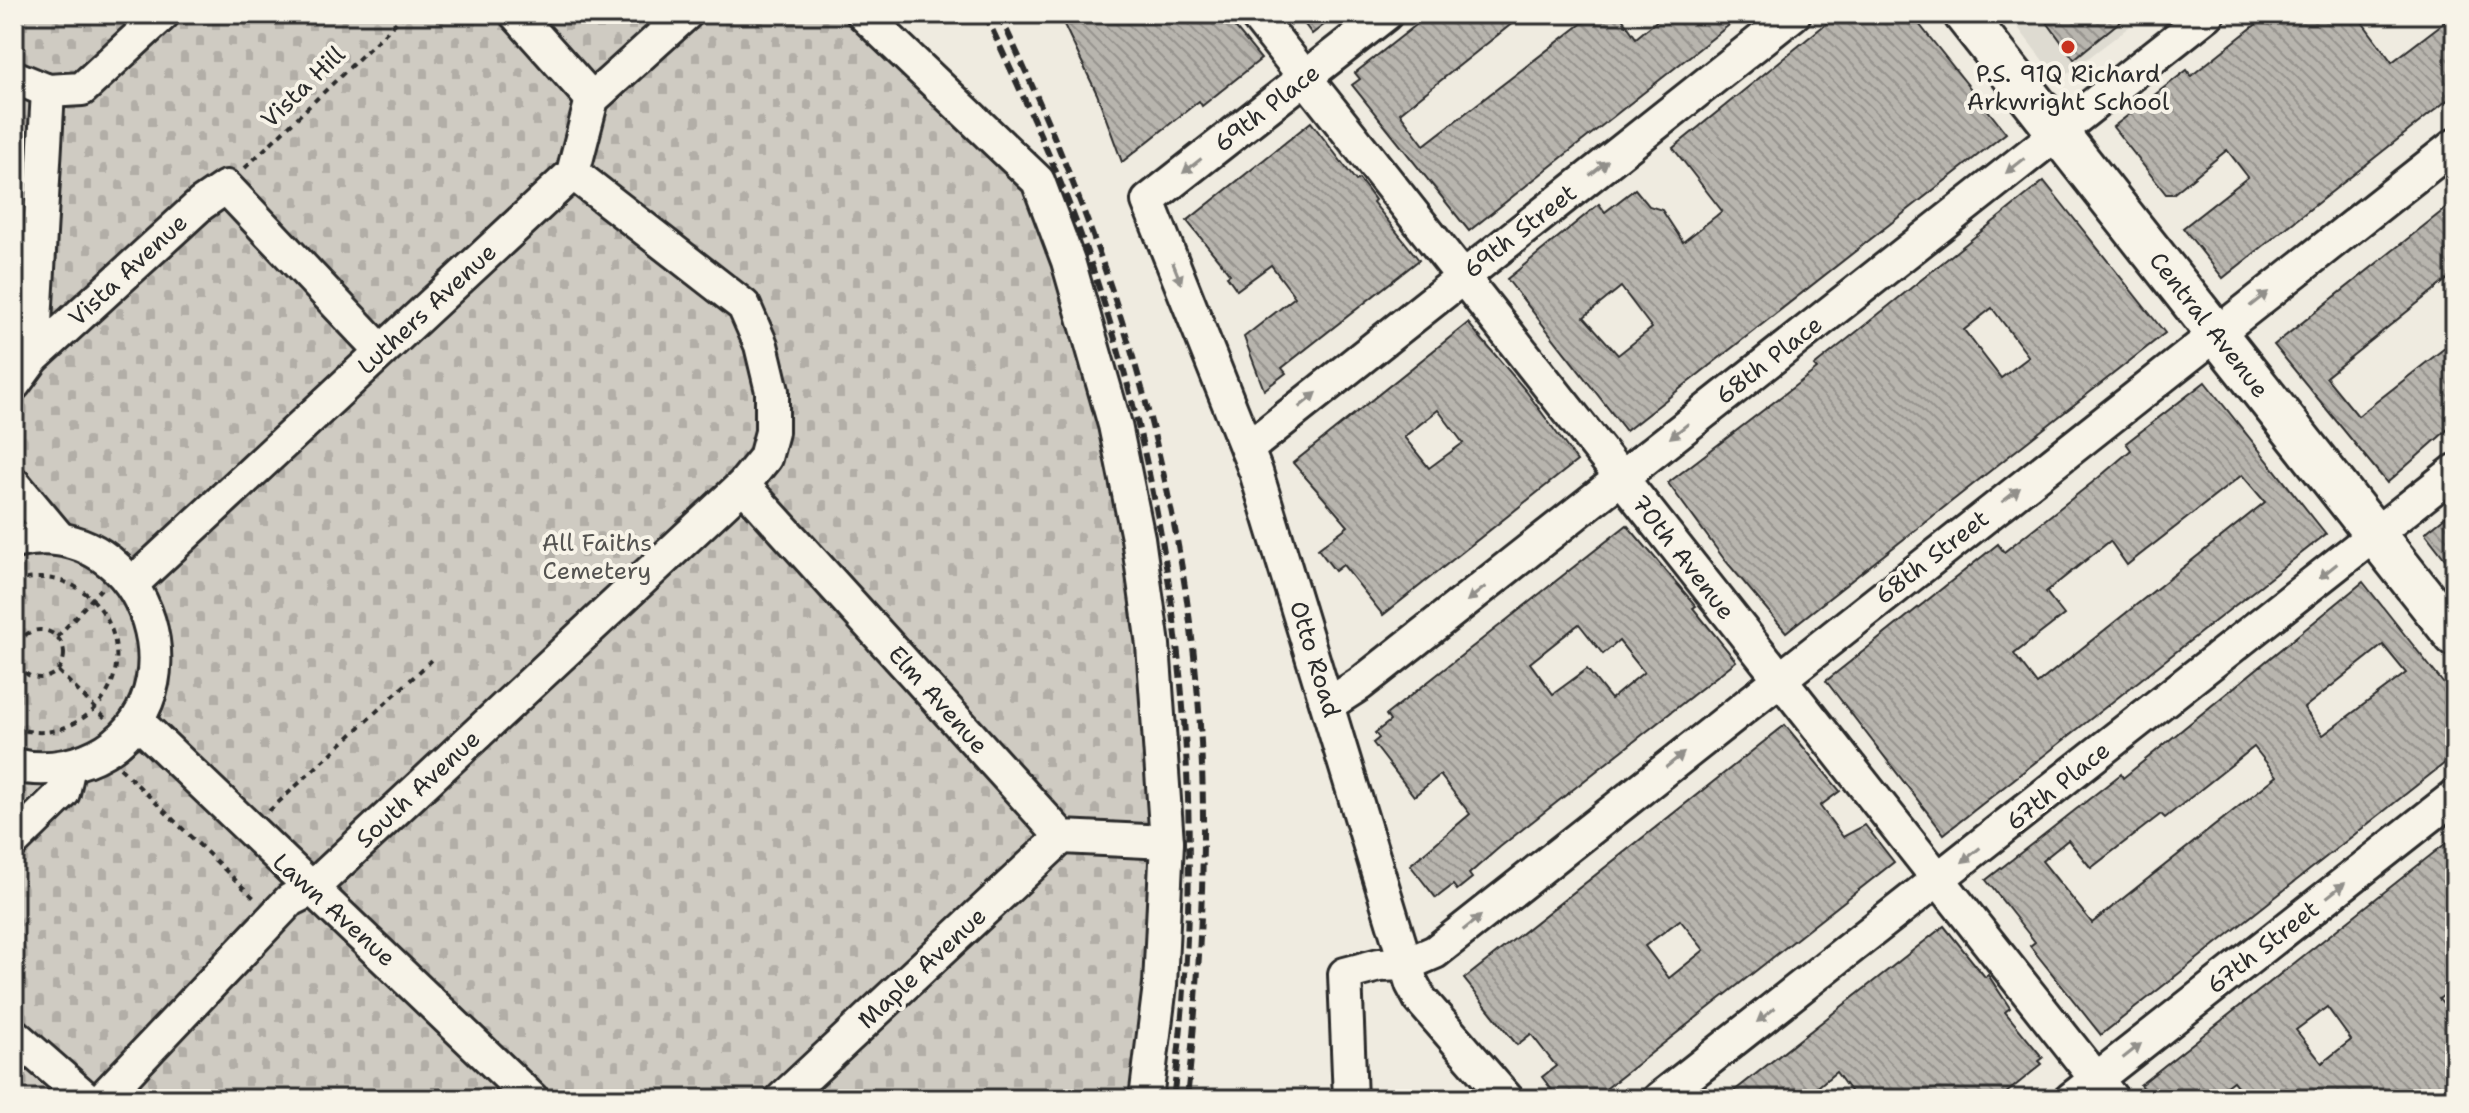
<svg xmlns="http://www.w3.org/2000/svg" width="2469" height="1113" font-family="'Shantell Sans',sans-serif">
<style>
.built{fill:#dedbd1}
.cemetery{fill:url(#cemetery-stones);stroke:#7d7b76;stroke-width:2}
.building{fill:url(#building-back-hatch);stroke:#2b2b2b;stroke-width:2;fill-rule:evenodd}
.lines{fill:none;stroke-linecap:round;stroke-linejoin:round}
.minor-casing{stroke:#2b2b2b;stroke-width:38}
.major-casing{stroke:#2b2b2b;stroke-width:46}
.path{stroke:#2b2b2b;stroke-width:4;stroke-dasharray:6 6;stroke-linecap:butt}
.minor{stroke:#f7f3e8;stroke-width:32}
.major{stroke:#f7f3e8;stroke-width:40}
.rail{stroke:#2b2b2b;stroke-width:6;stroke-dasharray:12 6;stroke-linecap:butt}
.oneway{fill:#918f8a}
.poi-dot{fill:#c8321e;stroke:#f7f3e8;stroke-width:3}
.labels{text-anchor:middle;stroke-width:8;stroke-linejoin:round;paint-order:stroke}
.poi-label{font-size:24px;fill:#2b2b2b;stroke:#f7f3e8}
.street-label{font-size:24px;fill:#2b2b2b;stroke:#f7f3e8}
.park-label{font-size:24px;fill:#545351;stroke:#f7f3e8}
</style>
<defs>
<pattern id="cemetery-stones" width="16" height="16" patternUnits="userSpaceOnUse" patternTransform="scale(2)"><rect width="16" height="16" fill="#cfcbc2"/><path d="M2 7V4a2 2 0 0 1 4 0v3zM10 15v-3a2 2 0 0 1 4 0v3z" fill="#b2aea7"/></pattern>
<pattern id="building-back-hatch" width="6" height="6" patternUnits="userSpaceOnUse" patternTransform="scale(2)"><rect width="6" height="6" fill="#b8b5ae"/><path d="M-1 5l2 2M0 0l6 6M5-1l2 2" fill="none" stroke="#96938e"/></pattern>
</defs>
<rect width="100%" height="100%" fill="#efebe0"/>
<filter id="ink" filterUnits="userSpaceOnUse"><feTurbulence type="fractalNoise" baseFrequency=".0125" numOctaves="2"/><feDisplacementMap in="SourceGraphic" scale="16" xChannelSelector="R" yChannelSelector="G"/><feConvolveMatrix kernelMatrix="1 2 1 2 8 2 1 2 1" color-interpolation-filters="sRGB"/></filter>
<g filter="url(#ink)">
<path class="built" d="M2008,14h138l-88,67z"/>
<path class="cemetery" d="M14,14h881l10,27 136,122 47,122 58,209 33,346 -16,259h-1149z"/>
<g class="building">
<path d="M1059,14h165l37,45 -59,47 -3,-5 -77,61 -25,-68z"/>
<path d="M1297,14h41l-26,20z"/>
<path d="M1430,14h94l-124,99 24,32 170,-131h25l17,24 29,-24h78l-274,217 -117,-146 8,-6 -5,-6z"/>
<path d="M1838,14h73l95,119 -380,298 -119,-152 92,-75 6,8 30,-23 14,17 13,4 21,32 33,-26 6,-5 -49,-63zM1621,287l31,41 -34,27 -34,-38z"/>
<path d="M2041,14h88l-55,45z"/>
<path d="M2269,14h87l36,48 63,-48v80l-232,184 -40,-50 65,-51 -21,-27 -54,44h-7l-53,-67 74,-57 4,6z"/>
<path d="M1311,122l45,59 3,-2 8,10 8,11 -2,2 46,58 -137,108 4,5 -22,17 -20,-53 51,-40 -24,-32 -34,25 -10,-14 3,-2 -43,-53z"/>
<path d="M2044,181l121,152 -379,299 -62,-73 -56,-76 149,-114 -3,-3zM1992,308l37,49 -28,21 -37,-48z"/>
<path d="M2455,201v72l-129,104 32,39 97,-76v83l-68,60 -113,-138z"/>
<path d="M1468,323l58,68 51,70 -194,154 -40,-50 -8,6 -17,-22 30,-23 -55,-63zM1438,410l25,33 -34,25 -25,-31z"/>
<path d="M2205,382l121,152 -382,300 -118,-153 172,-137 6,8 94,-74 33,-28 -5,-7zM2242,475l23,27 -228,182 -23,-30 50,-39 -18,-23 64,-51 17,24z"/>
<path d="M2455,509v63l-30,-39z"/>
<path d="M1627,525l69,81 -3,2 43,53 -236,186 -31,27 3,4 -15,12 -4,-5 -17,13 -26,-33 60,-51 -30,-39 -26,21 -41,-53 6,-5 -4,-5 15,-12 -4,-6zM1579,624l24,30 16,-13 25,31 -33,27 -24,-30 -34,25 -23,-31z"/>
<path d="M2363,582l92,116v57l-354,280 -71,-89 5,-4 -49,-62 135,-106 2,4zM2383,645l23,28 -83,62 -19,-27zM2254,747l23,29 -185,147 -50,-62 26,-21 23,28 70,-54 4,4z"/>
<path d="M1785,725l55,66 -20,15 23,31 22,-12 29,37 -301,237h-34l-17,-22 14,-11 -25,-32 -14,11 -53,-66zM1680,920l24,30 -35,28 -24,-32z"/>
<path d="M2455,836v151l-16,12 16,20v60l-25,20h-183l-14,-18 -24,18h-58l-11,-14zM2327,1007l24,33 -29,23 -26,-33z"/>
<path d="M1944,926l41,51 3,-2 22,33 -5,4 38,46 -4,3 3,3 -37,30 -8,5h-141l-20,-27 -33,27h-79z"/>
</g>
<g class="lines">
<g class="minor-casing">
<g id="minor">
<path d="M516,14l76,85"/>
<path d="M863,14l175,167 30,80 47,164 23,113 15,107 14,197 -7,143 -14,114"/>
<path d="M1255,14l857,1085"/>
<path d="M1386,14l-238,187 108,271 156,512 8,15 87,100"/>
<path d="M14,77l34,14 34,-2 81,-75"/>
<path d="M33,358l168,-154 25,-17 155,164"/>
<path d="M14,384l19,-26 15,-267"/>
<path d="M1247,449l547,-435"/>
<path d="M14,484l45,54"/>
<path d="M743,485l319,352 105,5"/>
<path d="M14,542c139,-33 196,171 72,218 -24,9 -47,11 -72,5"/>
<path d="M133,583l440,-410 19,-74 94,-85"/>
<path d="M1329,704l31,-20 848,-670"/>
<path d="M137,721l395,378"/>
<path d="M14,841l49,-48 6,-27"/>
<path d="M14,1035l73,64"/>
<path d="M102,1099l188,-199 20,-10 433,-405 22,-27 7,-26v-41l-11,-46 -17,-39 -171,-133"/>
<path d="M782,1099l280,-262"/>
<path d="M1350,1099l-5,-125 34,-9 28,-1 28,-12 1020,-807"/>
<path d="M1659,1099l796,-628"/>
<path d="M2071,1099l384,-303"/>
</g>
</g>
<g class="major-casing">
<path id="major" d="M1964,14l491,622"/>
</g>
<g class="path">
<path d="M245,168l160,-154"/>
<path d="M14,582c95,-29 146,105 54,144 -17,8 -37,8 -54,1"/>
<circle cx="40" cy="654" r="24"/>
<path d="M14,633l7,7"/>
<path d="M57,637l44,-48"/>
<path d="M58,671l47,47"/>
<path d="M14,679l8,-9"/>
<path d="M120,768l135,131"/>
<path d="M269,811l163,-151"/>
</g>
<use href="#minor" class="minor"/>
<use href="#major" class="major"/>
<g class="rail">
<path d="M985,14c33,71 67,143 94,216 102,280 132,574 94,869"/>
<path d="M999,14c110,230 189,473 202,729 6,119 -2,238 -14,356"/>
</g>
</g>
<defs><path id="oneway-solid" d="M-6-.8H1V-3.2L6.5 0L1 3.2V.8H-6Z" transform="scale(2)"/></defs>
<g class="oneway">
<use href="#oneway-solid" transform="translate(1192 166) rotate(142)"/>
<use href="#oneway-solid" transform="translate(2015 166) rotate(142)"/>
<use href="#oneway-solid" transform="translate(1599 168) rotate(-38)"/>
<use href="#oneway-solid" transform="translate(1177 273) rotate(68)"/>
<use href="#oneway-solid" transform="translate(2259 299) rotate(-38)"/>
<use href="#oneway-solid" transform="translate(1308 400) rotate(-39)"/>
<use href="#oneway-solid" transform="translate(1679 431) rotate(142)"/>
<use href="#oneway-solid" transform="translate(2011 495) rotate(-38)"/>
<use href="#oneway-solid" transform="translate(2328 571) rotate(141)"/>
<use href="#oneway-solid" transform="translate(1476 594) rotate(142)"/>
<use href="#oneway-solid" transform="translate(1675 760) rotate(-39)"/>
<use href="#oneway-solid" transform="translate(1971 855) rotate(141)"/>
<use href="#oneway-solid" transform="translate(2336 890) rotate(-38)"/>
<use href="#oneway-solid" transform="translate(1472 923) rotate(-39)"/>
<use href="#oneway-solid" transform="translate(1766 1015) rotate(142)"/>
<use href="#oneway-solid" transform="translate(2132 1051) rotate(-38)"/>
</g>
</g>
<circle class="poi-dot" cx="2068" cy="47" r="8"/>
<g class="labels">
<g class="poi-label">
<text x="2068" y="82">P.S. 91Q Richard<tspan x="2068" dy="28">Arkwright School</tspan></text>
</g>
<g class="street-label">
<text transform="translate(303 87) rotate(-44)" y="8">Vista Hill</text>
<text transform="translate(1267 108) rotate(-38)" y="8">69th Place</text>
<text transform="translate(1520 231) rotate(-38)" y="8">69th Street</text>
<text transform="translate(128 270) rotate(-43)" y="8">Vista Avenue</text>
<text transform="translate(427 309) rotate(-43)" y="8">Luthers Avenue</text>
<text transform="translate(2209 325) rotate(52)" y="8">Central Avenue</text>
<text transform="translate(1769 360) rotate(-38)" y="8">68th Place</text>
<text transform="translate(1683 557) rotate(52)" y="8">70th Avenue</text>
<text transform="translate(1932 557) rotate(-38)" y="8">68th Street</text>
<text transform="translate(1315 659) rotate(73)" y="8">Otto Road</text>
<text transform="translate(938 700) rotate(48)" y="8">Elm Avenue</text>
<text transform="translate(2058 786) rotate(-39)" y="8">67th Place</text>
<text transform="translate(418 789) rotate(-43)" y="8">South Avenue</text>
<text transform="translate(334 910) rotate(42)" y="8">Lawn Avenue</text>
<text transform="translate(2263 947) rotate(-38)" y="8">67th Street</text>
<text transform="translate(922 968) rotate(-43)" y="8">Maple Avenue</text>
</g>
<g class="park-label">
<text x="597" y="551">All Faiths<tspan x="597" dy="28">Cemetery</tspan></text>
</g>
</g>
<rect width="2469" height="1113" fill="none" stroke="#f7f3e8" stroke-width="48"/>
<rect x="24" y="24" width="2421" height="1065" fill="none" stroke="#2b2b2b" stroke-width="3" filter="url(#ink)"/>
</svg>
